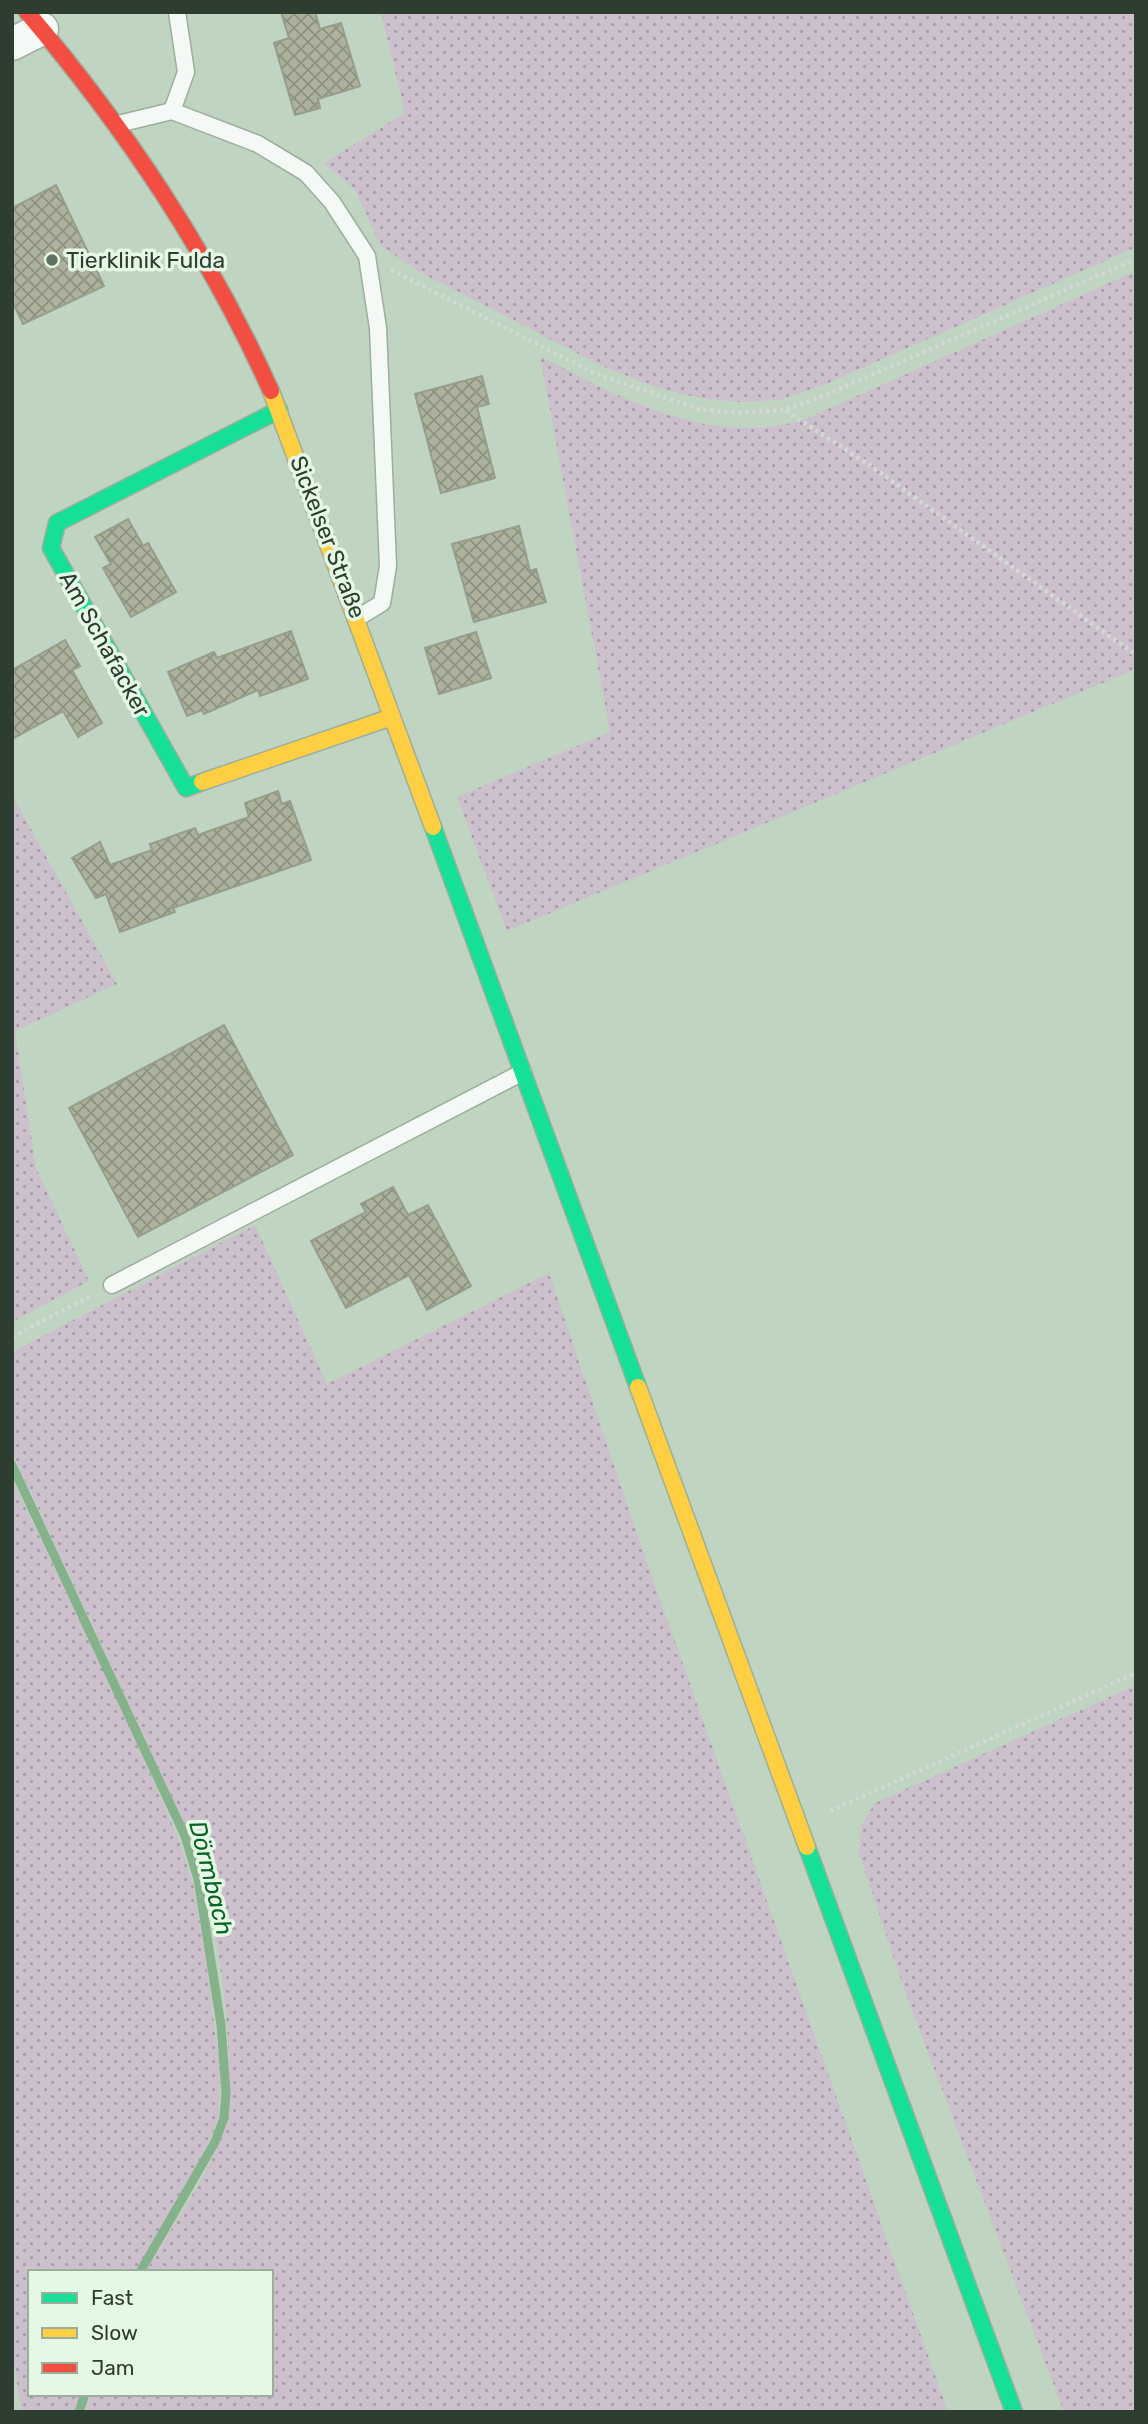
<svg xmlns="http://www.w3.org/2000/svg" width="1148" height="2424" font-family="Rubik,sans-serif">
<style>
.grass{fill:url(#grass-dots)}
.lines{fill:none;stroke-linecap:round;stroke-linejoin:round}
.stream{stroke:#85b28a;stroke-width:9}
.building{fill:url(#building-cross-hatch);stroke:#979d8c;stroke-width:2}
.lane-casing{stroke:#9dae9e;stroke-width:19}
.street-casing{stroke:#9dae9e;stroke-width:35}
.fast-casing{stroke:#9dae9e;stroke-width:19}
.slow-casing{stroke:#9dae9e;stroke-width:19}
.jam-casing{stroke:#9dae9e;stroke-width:19}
.path{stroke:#d2d9d3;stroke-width:4.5;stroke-dasharray:3.5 3.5;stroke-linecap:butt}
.lane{stroke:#f5f9f6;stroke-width:16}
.street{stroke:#f5f9f6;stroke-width:32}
.fast{stroke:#16e098;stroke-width:16}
.slow{stroke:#ffcf43;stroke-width:16}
.jam{stroke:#f24e42;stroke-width:16}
.poi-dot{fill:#607262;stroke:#e5f8e6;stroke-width:2.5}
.labels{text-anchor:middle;stroke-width:7;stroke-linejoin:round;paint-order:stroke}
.poi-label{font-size:23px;fill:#2d3d2f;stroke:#e5f8e6;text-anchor:start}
.street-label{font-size:23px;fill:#2d3d2f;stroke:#e5f8e6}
.water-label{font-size:24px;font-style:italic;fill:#0a6325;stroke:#e5f8e6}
</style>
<defs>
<pattern id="grass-dots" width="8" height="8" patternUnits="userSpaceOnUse" patternTransform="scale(1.75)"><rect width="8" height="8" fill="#cdc0cd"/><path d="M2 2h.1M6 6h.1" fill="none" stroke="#a79da7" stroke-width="1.8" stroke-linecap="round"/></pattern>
<pattern id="building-cross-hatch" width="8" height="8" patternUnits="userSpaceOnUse" patternTransform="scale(1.75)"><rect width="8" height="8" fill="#adb29c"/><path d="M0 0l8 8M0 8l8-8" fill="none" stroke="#8d9280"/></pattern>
</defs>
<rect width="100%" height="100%" fill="#bfd4c1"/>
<g class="grass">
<path d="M381,12h755v235l-310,137 -47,16 -41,2 -39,-4 -44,-11 -55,-22 -180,-93 -39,-26 -26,-56 -31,-27 81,-50z"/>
<path d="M1136,271v398l-629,262 -50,-134 153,-65 -70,-376c82,43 174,94 268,62z"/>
<path d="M12,795l105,189 -102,47 21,137 53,113 -77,41z"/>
<path d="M255,1225l72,159 222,-111 96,284 303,855h-863l6,-18h180v-122h-125c25,-44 67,-104 81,-150 5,-14 3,-33 2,-48 -1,-80 -15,-164 -40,-240l-177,-382v-96l4,-6z"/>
<path d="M12,1479l119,249 48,112 14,42 12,71 15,114 -1,50 -9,24 -75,131h-105v122h51l-7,18h-52l-10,-58z"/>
<path d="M1136,1685v727h-72l-160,-423 -45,-136 2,-27 14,-23z"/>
</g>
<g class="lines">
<g class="stream">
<path d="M12,1465l173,371 13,43 23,146 5,68 -2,25 -9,24 -75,130"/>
<path d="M79,2412l6,-18"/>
</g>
</g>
<g class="building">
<path d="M281,12h34l5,17 21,-6 19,63 -42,13 2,9 -25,7 -21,-72 15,-5z"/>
<path d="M56,185l48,101 -81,38 -11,-23v-93z"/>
<path d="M482,376l7,28 -12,3 18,71 -54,15 -26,-99z"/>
<path d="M128,519l15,27 5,-3 28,49 -45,25 -28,-49 8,-4 -16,-27z"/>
<path d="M519,526l11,45 6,-2 10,33 -72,20 -22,-78z"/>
<path d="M291,631l17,48 -48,17 -2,-6 -54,24 -2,-4 -15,6 -19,-44 46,-20 3,6z"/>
<path d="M476,632l15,46 -52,16 -14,-46z"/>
<path d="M65,640l15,26 -8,4 30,53 -24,14 -15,-26 -51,28v-69z"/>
<path d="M278,791l4,13 8,-3 21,59 -138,48 2,4 -55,20 -14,-38 -10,4 -24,-40 28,-16 10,23 42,-15 -2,-6 45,-16 3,7 51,-18 -4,-14z"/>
<path d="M224,1025l69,130 -155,82 -69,-129z"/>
<path d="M393,1187l15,28 20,-10 43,81 -44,24 -18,-35 -63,33 -35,-67 55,-29 -5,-8z"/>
</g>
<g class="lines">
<g class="lane-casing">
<g id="lane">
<path d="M172,111l14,-39 -9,-60"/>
<path d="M118,124l54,-13 86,33 48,29 26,29 35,54 11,72 10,238 -6,37 -23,14"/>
<path d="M112,1285l411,-213"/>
</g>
</g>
<g class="street-casing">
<path id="street" d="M12,44l30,-15"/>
</g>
<g class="fast-casing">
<g id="fast">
<path d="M202,782l-16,6 -135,-240 6,-25 222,-113"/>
<path d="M433,827l205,560"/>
<path d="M807,1847l207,565"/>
</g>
</g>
<g class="slow-casing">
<g id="slow">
<path d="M271,391l162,436"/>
<path d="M202,782l190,-65"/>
<path d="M638,1387l169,460"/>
</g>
</g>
<g class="jam-casing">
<path id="jam" d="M27,12c99,117 181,239 244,379"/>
</g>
<g class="path">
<path d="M391,270l203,103 104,36 38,4 50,-3 42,-16 308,-135"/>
<path d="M786,411l82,53 268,191"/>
<path d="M12,1337l80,-42"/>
<path d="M830,1811l306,-138"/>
</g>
<use href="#lane" class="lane"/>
<use href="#street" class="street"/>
<use href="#fast" class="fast"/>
<use href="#slow" class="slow"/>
<use href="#jam" class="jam"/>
</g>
<circle class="poi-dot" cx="52" cy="260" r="7"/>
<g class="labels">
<g class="poi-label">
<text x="66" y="268">Tierklinik Fulda</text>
</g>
<g class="street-label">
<text transform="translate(328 537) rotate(69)" y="8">Sickelser Straße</text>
<text transform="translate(105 644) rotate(61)" y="8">Am Schafacker</text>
</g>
<g class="water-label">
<text transform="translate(211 1878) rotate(76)" y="8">Dörmbach</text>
</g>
</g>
<rect width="1148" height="2424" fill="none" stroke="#2d3d2f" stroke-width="28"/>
<rect x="28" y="2270" width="245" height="126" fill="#e5f8e6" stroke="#9bad9d" stroke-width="2"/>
<rect x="42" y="2293" width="35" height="10" fill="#16e098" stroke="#9bad9d" stroke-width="2"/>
<text x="91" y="2305" font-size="21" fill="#2d3d2f">Fast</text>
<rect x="42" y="2328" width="35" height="10" fill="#ffcf43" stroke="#9bad9d" stroke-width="2"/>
<text x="91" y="2340" font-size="21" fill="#2d3d2f">Slow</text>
<rect x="42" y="2363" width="35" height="10" fill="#f24e42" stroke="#9bad9d" stroke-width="2"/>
<text x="91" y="2375" font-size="21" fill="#2d3d2f">Jam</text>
</svg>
